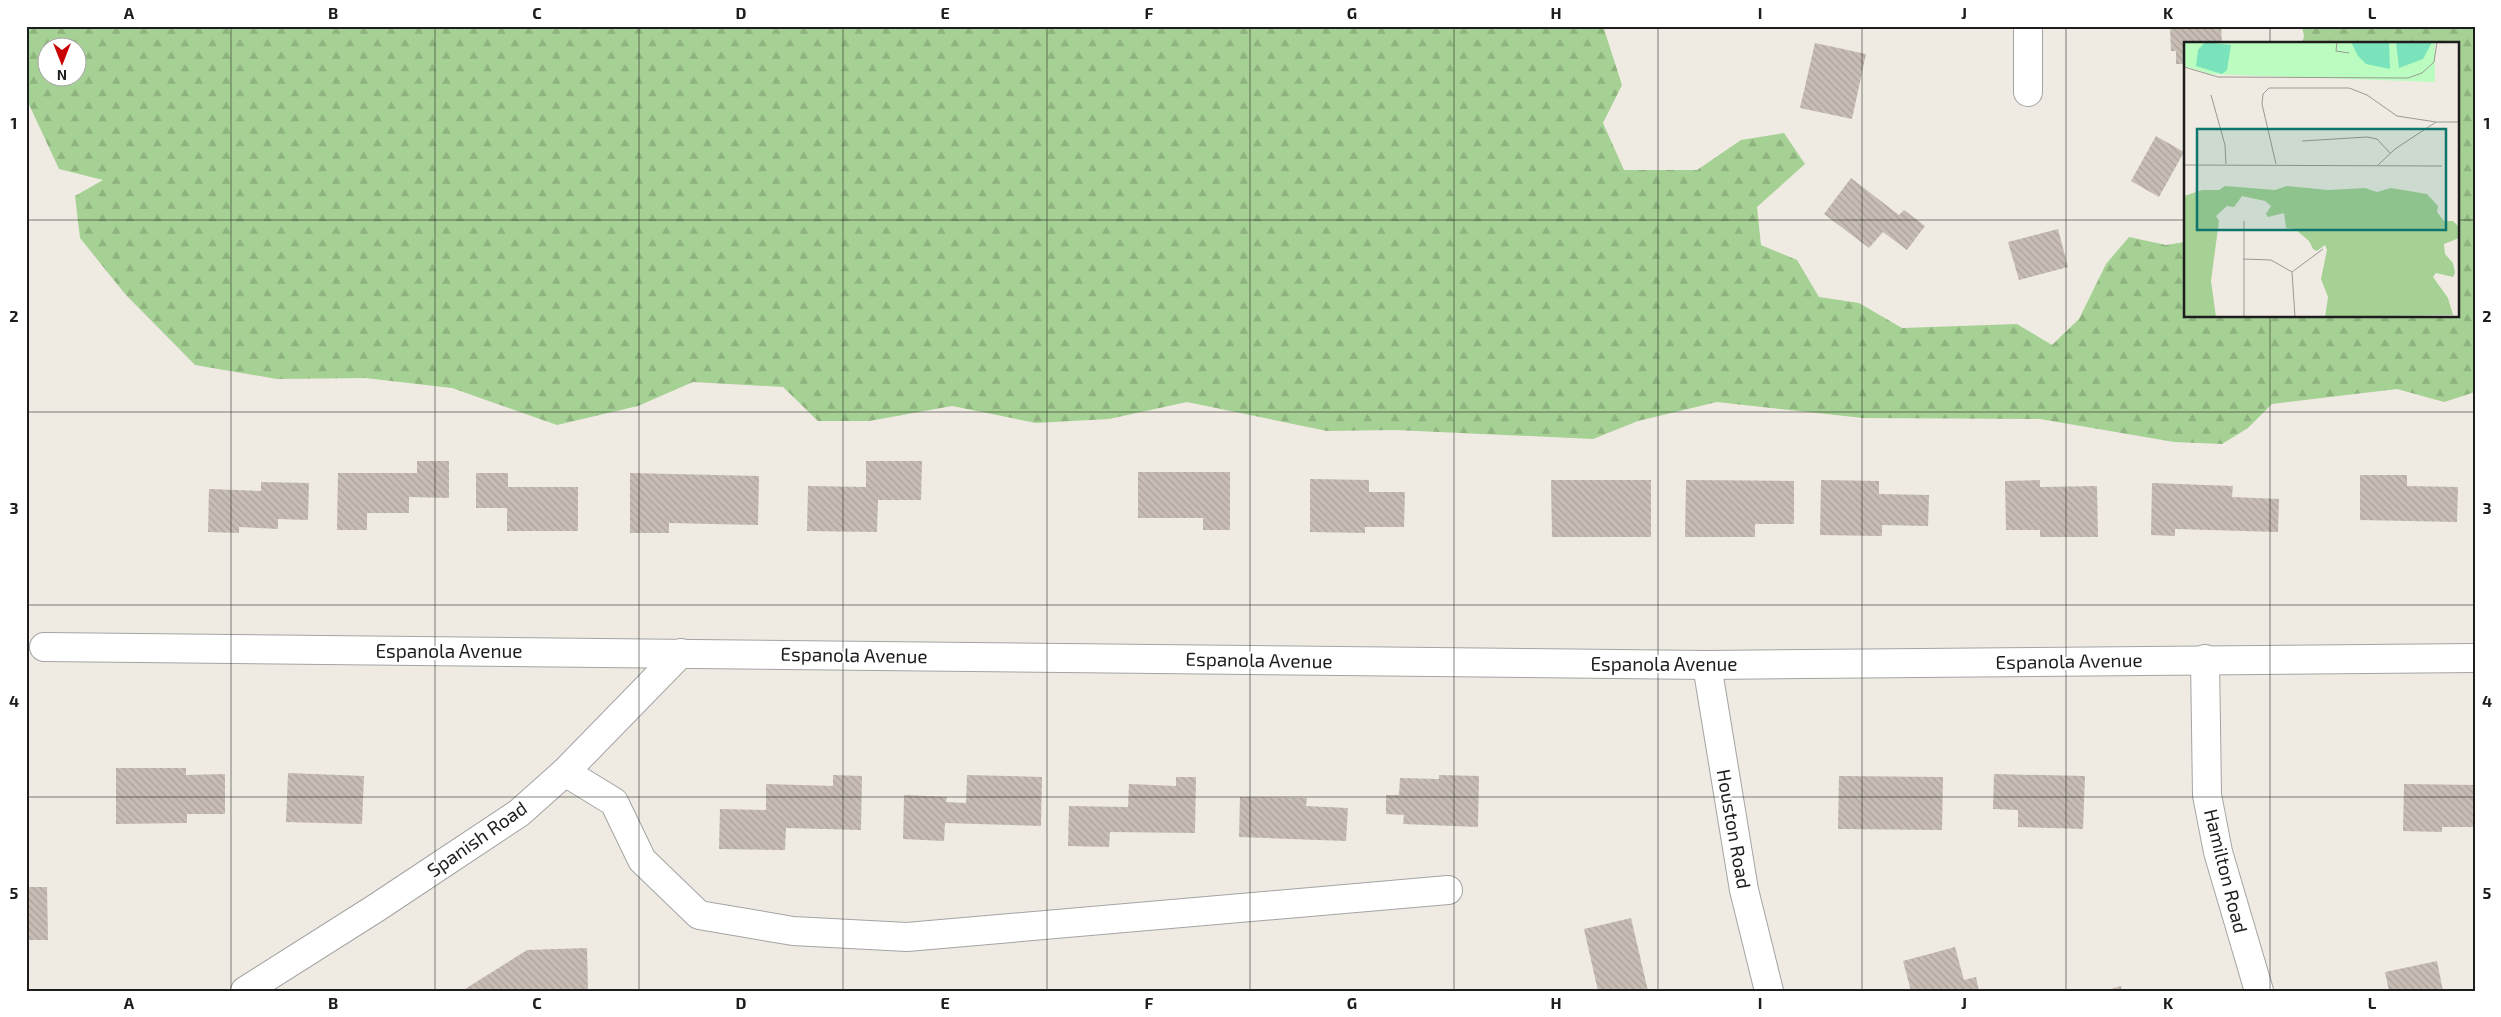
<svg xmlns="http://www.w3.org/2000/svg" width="2501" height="1017" font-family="'Exo 2',sans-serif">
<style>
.forest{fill:url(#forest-firs);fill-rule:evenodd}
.building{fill:url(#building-back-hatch)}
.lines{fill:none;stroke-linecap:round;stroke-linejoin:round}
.street-casing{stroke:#a4a4a4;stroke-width:30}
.street{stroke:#fff;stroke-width:28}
.grid{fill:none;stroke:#1d1d1d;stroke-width:1;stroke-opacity:0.55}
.labels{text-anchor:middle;stroke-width:4;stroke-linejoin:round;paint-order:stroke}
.street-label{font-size:19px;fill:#1d1d1d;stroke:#fff}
.inset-road{fill:none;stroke:#9b9993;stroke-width:1}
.view{fill:#0f766e;fill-opacity:0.15;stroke:#0f766e;stroke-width:2.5}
.inset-edge{fill:none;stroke:#1d1d1d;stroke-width:2.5}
.neatline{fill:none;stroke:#1d1d1d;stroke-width:2}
.grid-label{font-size:16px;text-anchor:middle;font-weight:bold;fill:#1d1d1d}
</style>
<defs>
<pattern id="forest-firs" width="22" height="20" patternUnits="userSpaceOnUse" patternTransform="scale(1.25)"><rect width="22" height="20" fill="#a6d194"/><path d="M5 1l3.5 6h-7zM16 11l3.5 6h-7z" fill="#8eb37f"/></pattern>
<pattern id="building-back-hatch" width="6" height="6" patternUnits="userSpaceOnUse" patternTransform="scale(1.25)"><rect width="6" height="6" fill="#c7bdb5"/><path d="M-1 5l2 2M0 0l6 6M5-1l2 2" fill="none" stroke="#aaa29b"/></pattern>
</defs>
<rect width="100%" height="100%" fill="#efebe2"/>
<path class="forest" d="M26,26h1577l19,59 -19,38 21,47h73l44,-30 43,-7 21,31 -48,43 4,38 36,15 22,37 40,6 43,25 115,-4 35,21 27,-26 27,-55 23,-27 37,8 19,-3v74h272v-272h-155l2,-8 -2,-10h173v366l-31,10 -47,-13 -125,15 -24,24 -26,16 -48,-2 -134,-23 -177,-1 -146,-16 -79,19 -45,18 -198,-9 -68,1 -140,-29 -78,17 -73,4 -84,-17 -83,15h-51l-35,-34 -90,-5 -55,24 -81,19 -105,-37 -87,-10 -88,1 -82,-14 -70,-71 -45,-56 -5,-42 28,-16 -44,-11 -33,-71zM48,48h30v30h-30z"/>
<g class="building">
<path d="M2176,26h45l1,18h-37v20h-9v-13h-5l-1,-24z"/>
<path d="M1815,43l51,11 -14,65 -52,-11z"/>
<path d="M2156,136l28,16 -25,45 -28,-16z"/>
<path d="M1851,178l48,37 5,-5 21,16 -18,24 -24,-18 -14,16 -45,-34z"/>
<path d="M2058,229l10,38 -49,13 -11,-38z"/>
<path d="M417,461h32v37l-40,-1v16h-42v17h-30l1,-57h79z"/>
<path d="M866,461h56l-1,39h-43l-1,32 -70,-1 1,-45 58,1z"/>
<path d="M1138,472h92v58h-27v-12h-65z"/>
<path d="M476,473h32v14h70v44h-71v-23h-31z"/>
<path d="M630,473l129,3 -1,49 -89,-2v10h-39z"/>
<path d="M2360,475h47v11l51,1 -1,35 -97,-2z"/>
<path d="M1310,479l59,1v12h36l-1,35h-39v6l-55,-1z"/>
<path d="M1551,480h100v57h-99z"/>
<path d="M1686,480l108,1v43h-39v13h-70z"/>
<path d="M1821,480l58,1v13l50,1 -1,31 -46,-1v11l-62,-1z"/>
<path d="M2040,480v7l57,-1 1,51h-58v-7h-34l-1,-49z"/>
<path d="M261,482l48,1 -1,37 -30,-1v10l-39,-2v6l-31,-1 1,-43 52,2z"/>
<path d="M2152,483l81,3 -1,11 47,2 -1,33 -103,-3v7l-24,-1z"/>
<path d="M116,768h70v7l39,-1v40h-38v9l-71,1z"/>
<path d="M288,773l76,3 -2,48 -76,-2z"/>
<path d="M1994,774l91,2 -2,53 -65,-2v-17l-25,-1z"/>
<path d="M833,775l29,1 -1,54 -75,-2 -1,22 -66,-1 1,-40 46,1v-26l67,2z"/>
<path d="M967,775l75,2 -1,49 -96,-3 -1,18 -41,-2 1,-44 43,2 -1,5 20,1z"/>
<path d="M1439,775l40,1 -1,51 -75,-3 1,-9 -18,-1v-19h13l1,-17 39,1z"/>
<path d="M1839,776l104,1 -1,53 -104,-1z"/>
<path d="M1176,777h20l-1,56 -85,-1 -1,15 -41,-1 1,-40 59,1 1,-23 47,2z"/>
<path d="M2404,784l71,1v42h-33v5l-39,-1z"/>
<path d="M1240,797l67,1 -1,8 42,2 -2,33 -107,-4z"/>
<path d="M26,887h21l1,53h-22z"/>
<path d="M1631,918l17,73h-50l-14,-62z"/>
<path d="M1955,947l9,33 12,-3 3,14h-68l-8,-30z"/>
<path d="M587,948l1,43 -123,-2 62,-39z"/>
<path d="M2437,961l6,30h-54l-4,-19z"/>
<path d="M2121,986l1,5h-14v-1z"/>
</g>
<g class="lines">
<g class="street-casing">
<g id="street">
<path d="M2028,92v-66"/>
<path d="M44,647l1663,18 768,-7"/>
<path d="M2205,659l2,136 11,57 41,139"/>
<path d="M1707,665l37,225 25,101"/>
<path d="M565,772l49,30 28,58 57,55 94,16 114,6 541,-47"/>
<path d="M245,991l131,-83 143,-95 46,-41 116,-119"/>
</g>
</g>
<use href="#street" class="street"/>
</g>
<path class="grid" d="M231,26v965M435,26v965M639,26v965M843,26v965M1047,26v965M1250,26v965M1454,26v965M1658,26v965M1862,26v965M2066,26v965M2270,26v18M26,220h2159M2457,220h18M2270,316v675M26,412h2449M26,605h2449M26,797h2449"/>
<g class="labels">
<g class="street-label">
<text x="449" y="658">Espanola Avenue</text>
<text transform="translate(854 655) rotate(1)" y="7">Espanola Avenue</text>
<text transform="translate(1259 660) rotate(1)" y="7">Espanola Avenue</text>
<text transform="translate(2069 661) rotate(-1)" y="7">Espanola Avenue</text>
<text x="1664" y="671">Espanola Avenue</text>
<text transform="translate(1734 829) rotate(80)" y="7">Houston Road</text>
<text transform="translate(477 839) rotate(-35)" y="7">Spanish Road</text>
<text transform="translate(2226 871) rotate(76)" y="7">Hamilton Road</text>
</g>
</g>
<g transform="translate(2184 42)">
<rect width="275" height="275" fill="#efebe2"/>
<path d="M41,144l50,4 12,-4 41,4 37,-2 12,4 14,-4 36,6 11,12 -1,6 7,9h9l5,5 1,12 -15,6 1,10 8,9 2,10 -2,4 -17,-4 -3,4 15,21 5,17 -128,2 3,-20 -7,-18 6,-29 -2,-5 -8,6 -4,-2 -4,-8 -14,-12 -9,-1 -2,-15 -16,4 -2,-3 5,-8 -6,-5 -23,-5 -8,11 -7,-1 -11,10 3,5 -8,60 5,36h-32v-121l18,-6h17z" fill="#a6d194"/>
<path d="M0,0h251v40l-225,-8 -26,-8z" fill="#bbfdc0"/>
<path d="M21,0l26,3 -4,25 -5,4 -26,-8 2,-16zM167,0h38l1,27 -24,-5 -8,-8zM212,0h36l-9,17 -24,9z" fill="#7ae3bb"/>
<path class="inset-road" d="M153,0l-1,9 13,2M0,25l34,10 190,1 14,-5 12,-11 3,-20M27,53l14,50 1,19M118,99l65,-4 10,2 13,14M92,122l-14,-60 1,-10 6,-6h80l18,7 30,21 39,6M0,123l258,1M194,123l17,-16 41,-27h23M59,217l28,1 21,12 3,45M108,230l31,-23M60,275v-96"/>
<path class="view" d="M13,87h249v101h-249z"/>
<rect width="275" height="275" class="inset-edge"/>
</g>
<rect width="2501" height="1017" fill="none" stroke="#ffffff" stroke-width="55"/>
<g transform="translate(62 62) rotate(180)"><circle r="24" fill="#ffffff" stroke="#a5a5a5"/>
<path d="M0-4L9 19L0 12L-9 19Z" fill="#ca0000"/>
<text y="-8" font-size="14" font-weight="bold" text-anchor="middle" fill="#1d1d1d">N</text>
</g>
<rect x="28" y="28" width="2446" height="962" class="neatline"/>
<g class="grid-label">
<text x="129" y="19">A</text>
<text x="333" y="19">B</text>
<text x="537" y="19">C</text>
<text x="741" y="19">D</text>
<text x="945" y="19">E</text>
<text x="1149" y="19">F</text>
<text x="1352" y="19">G</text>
<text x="1556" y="19">H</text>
<text x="1760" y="19">I</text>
<text x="1964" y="19">J</text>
<text x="2168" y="19">K</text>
<text x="2372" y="19">L</text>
<text x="14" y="129">1</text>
<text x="2487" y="129">1</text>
<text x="14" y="322">2</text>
<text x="2487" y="322">2</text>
<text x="14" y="514">3</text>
<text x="2487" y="514">3</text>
<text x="14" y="707">4</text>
<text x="2487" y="707">4</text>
<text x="14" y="899">5</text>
<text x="2487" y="899">5</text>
<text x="129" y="1009">A</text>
<text x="333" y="1009">B</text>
<text x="537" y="1009">C</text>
<text x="741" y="1009">D</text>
<text x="945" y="1009">E</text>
<text x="1149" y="1009">F</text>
<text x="1352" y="1009">G</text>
<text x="1556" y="1009">H</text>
<text x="1760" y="1009">I</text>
<text x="1964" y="1009">J</text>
<text x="2168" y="1009">K</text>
<text x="2372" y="1009">L</text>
</g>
</svg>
